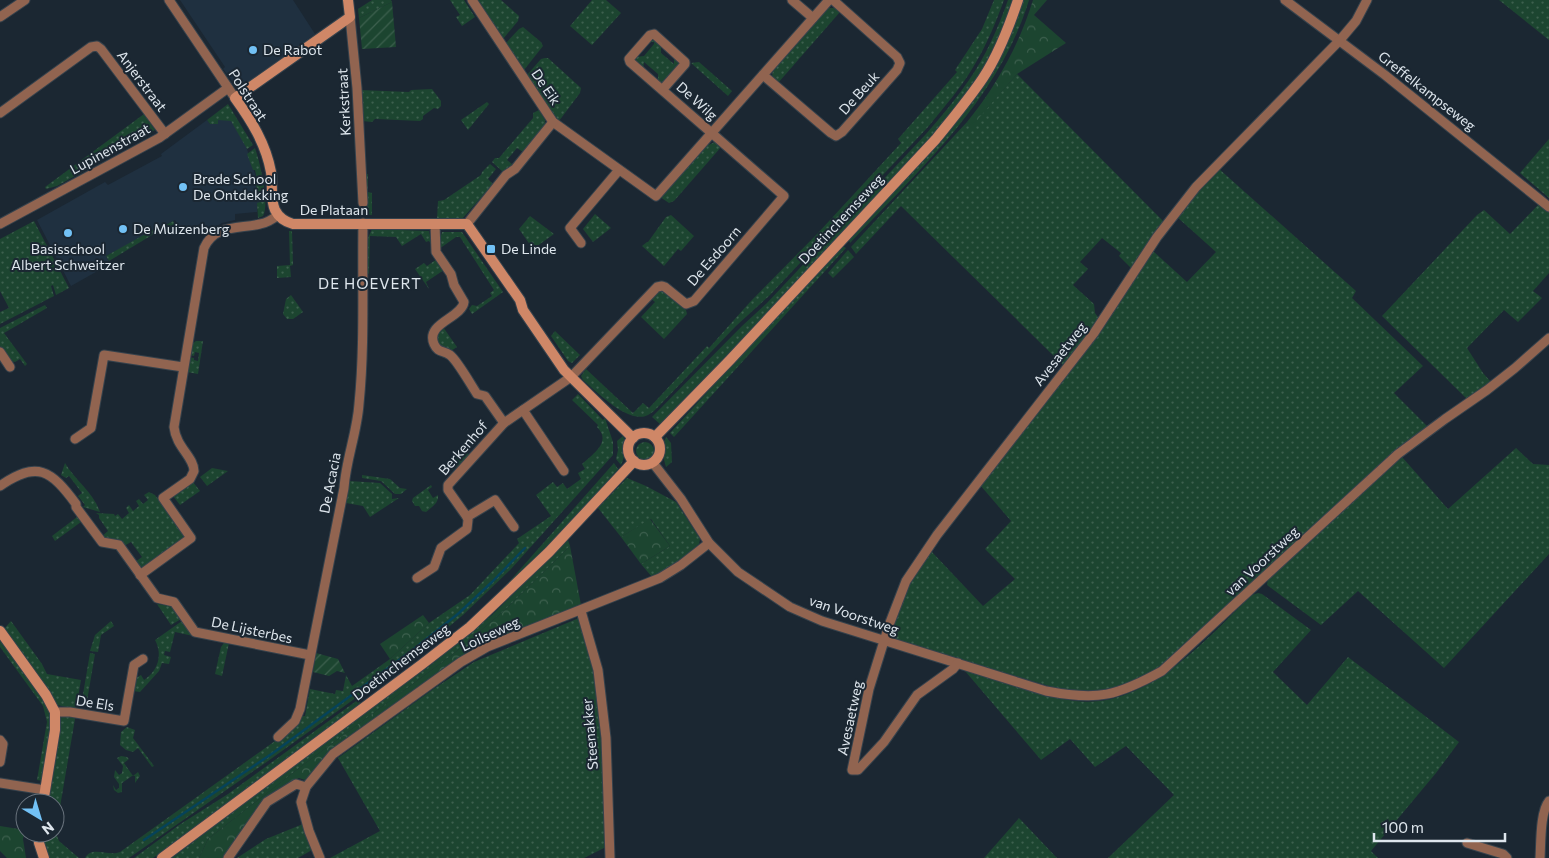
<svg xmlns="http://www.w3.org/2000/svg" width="1549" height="858" font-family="Commissioner,sans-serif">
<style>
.built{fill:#1f3040}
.grass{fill:url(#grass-dots)}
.forest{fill:url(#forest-crowns)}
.garden{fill:url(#garden-furrows)}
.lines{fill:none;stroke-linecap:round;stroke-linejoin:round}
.stream{stroke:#06435a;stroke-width:2.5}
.street-casing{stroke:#36424c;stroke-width:11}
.secondary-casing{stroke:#36424c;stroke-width:12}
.street{stroke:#916450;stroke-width:9}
.secondary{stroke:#cf8767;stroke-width:10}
.poi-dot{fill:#72c1f5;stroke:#1b2732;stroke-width:2}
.labels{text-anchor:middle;stroke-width:4;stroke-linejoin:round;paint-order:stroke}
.poi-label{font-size:14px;fill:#dee6ed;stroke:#1b2732;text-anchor:start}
.street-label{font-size:14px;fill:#dee6ed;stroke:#1b2732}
.neighbourhood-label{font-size:15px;letter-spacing:1px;fill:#dee6ed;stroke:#1b2732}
</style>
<defs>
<pattern id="grass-dots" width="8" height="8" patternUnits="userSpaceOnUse" patternTransform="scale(1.25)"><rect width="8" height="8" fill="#1c4530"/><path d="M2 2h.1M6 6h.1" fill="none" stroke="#3d604e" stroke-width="1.8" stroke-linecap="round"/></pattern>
<pattern id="forest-crowns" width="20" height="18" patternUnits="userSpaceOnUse" patternTransform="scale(1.25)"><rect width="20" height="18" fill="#1c4530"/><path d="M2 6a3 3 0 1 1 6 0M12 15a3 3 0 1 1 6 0" fill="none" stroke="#3d604e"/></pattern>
<pattern id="garden-furrows" width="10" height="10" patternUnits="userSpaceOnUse" patternTransform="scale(1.25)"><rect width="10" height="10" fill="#1c4530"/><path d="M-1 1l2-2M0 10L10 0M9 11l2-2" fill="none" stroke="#3d604e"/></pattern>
</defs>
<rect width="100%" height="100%" fill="#1b2732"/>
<g class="built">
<path d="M180,0h113l22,34 -74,53h-4l-14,-18 2,-2z"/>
<path d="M207,120l3,4h7l1,-4h13l14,23 12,37 -2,1 5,22h-3v9l-22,2v6l-13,3 -13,7 -6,-8 -9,5 -16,-2 -3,-5 -69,36 4,8 -39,22 -34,-66 68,-38 3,3 54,-29 -1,-2z"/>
</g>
<g class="grass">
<path d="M372,0h19l1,2 -33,16 -1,-9z"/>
<path d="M450,0h14l11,17 -13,9 -6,-9 4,-2z"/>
<path d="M478,0h23l18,16 -1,5 -15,18z"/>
<path d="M592,0h14l15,13 -29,32 -22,-19z"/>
<path d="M994,0h10c-8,22 -17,44 -29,64 -13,23 -31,43 -47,63l-159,169 -33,30 -78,81c-3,3 -6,6 -10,8 -19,10 -51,-23 -65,-35l-2,-4 5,-7 47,44 10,-10 6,5 58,-62 2,2 41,-46 68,-69 83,-90 -3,-4 59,-67 -2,-2 27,-41z"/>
<path d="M1008,0h5l-7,22 -24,48 -15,23 -32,39 -202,217 -73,75 -8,-7 90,-91 25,-23 159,-169c15,-17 30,-35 43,-54 17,-24 29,-52 39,-80z"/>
<path d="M1023,0h6c-30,99 -110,170 -179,243l-2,-5 154,-185 11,-23z"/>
<path d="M1499,0h50v40z"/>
<path d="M829,8h7l4,4 -62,71 -6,-6 1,-8 51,-58z"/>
<path d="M523,27l18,15 2,4 -19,24 -18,-27 13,-14z"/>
<path d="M654,38l7,6v9l13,11v-9l7,8 -19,23 -4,-2v-10l-14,-12 -1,8 -9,-11 1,-2 9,-1 10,-12v-2h-6z"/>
<path d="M545,58h3l33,30 -1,5 -21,28 -9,-11 -23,-35 14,-16z"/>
<path d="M699,62l33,29 -4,5 -37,-33z"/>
<path d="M1017,74l148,149 -32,47 -14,-14 2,-3 -19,-15 -22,24 8,7 -15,16 21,19 1,9 5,7 -34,48 -165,-162 -45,48 -5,-7 116,-125 5,3z"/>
<path d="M432,89l9,12v5l-3,3 -4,-1 -11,8v3l-3,2 -45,-2 -3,3 -10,-1 -2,-31 49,2 2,-2z"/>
<path d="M487,102l2,2 -21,26 -7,-10z"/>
<path d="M228,104l25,41 -6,4 -16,-28 -13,-1v4h-8l-3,-4z"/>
<path d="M539,110l6,10v6l-22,26 -6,-4 -10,12 6,5 -10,7 -11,-10 3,-4h4l34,-40v-5z"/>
<path d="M144,114l11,16 -71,39v2l-27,15 -11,3 -1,-2z"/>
<path d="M1549,139v59l-29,-25z"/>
<path d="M715,142l7,4 -48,55 -5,2 -9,-6 46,-51z"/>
<path d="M255,148c5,15 15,55 8,68l-5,2 -1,-15 3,-1 -5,-21 2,-1 -2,-10h-2l-6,-16z"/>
<path d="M490,164l6,5 -8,10 5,5 -31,35h-25l1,-18 6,-1 37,-25 1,-3z"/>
<path d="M1218,168l138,123 -4,7 71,68 -29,27 34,34 -256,231c-37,28 -67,37 -113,31l-169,-51c5,-32 23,-60 41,-87l52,55 32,-27 -30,-30 26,-28 -31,-36 122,-155 51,-79 34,31 29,-30 -39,-35 20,-26z"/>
<path d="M364,174h4v18l4,1v22h-7z"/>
<path d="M1541,202l8,7v64l-16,18 9,7 -24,24 -14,-12 -37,38 16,25 8,9 -24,17 -85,-83 95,-101 7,-5 26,24z"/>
<path d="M595,214l16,14 -18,14 -10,-13z"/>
<path d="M671,215l23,21 -13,15 -3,-2 -14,17 -22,-20 5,-4h1l18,-25z"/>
<path d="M530,216l24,18 -21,15 -14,-20z"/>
<path d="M34,221l35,67 -13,7 -3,-10 -2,1 3,10 -54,28v-12l9,-4 -9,-17v-52z"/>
<path d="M173,221l3,6c-4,4 -12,5 -17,8l-2,-3 -48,29 -3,-5 52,-29 1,2z"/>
<path d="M372,229l57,2 3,15 -3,-5 -3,1 -5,-8 -19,12 -6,-9 -26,-1 -1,38 -3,-2 1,-32z"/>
<path d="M289,231h3l1,34 -3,1 1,11 -14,1v-12l13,-1z"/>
<path d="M442,232h20l41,60 -31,22 -3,-5 3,-4 5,1 15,-10 -2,-3 4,-3 -34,-53h-4l-17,12v-6z"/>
<path d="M841,245l5,3 -172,189 -4,-4z"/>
<path d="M848,250l6,7 -21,21 -5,-5z"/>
<path d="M437,259l7,11 -18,12 3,7 -14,-20 9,-6 3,3z"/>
<path d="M659,291l8,2 19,17 1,4 -23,25 -23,-22 14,-15 -5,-4z"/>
<path d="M291,295l12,17 -10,7h-6l-4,-5 3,-15z"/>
<path d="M45,305l2,3 -43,25 23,31 -2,2 -5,-7 -5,3 -5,-1 -10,-15v-18z"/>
<path d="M443,327l14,20 -6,4 -8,-1c-8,-11 -9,-12 0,-23z"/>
<path d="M555,331l25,24 -8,8 -4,-2 -17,-25z"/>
<path d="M196,341h7l-5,33 -11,-2 2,-15 5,1v2l4,1 1,-8 -4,-1 -1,4 -5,-1 3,-11z"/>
<path d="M578,394l25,26 2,-2 8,24v13l-102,114 -48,46 -53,44 -142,102 -139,97h-44c7,-13 23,-1 35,-6l155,-111 2,1c10,-8 20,-13 25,-26h3l5,-27 25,5 1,-4 7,1 3,-16 6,11 38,-27 39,-36 41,-28 49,-52 -2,-4 34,-23 -15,-21 17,-13 4,5 6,-4 4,6 14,-10 -3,-6 7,-4 -3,-5c11,-10 30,-22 15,-37l1,-2 -26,-25z"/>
<path d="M623,436c4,8 2,21 -2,29l-5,-6 2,-9 -1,-9z"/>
<path d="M666,437l5,6 1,19 -6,5c-3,-8 -4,-22 0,-30z"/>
<circle cx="645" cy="451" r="9"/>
<path d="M1516,448l17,16 16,1v89l-105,114 -86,-77 -37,34 -54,-40 1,-7 134,-121 46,52z"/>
<path d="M467,451l2,4 -16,15 -5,-1 -2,-3z"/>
<path d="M65,463c9,16 29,30 35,49l-17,-5 2,-2 -7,-9 4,-3 -13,-17 -3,2 -5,-3z"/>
<path d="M614,463l4,6c-40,46 -82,90 -126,132z"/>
<path d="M212,468l16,3 -21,15 -7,-9z"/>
<path d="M362,475l28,4 10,9 7,1 -6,5h-6l-14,-13 -19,-3z"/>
<path d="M627,478l19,8 30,16 24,37 -1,5 -25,22 -22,11 -11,-13 29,-18 -19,-27 -30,18 -23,-29z"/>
<path d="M349,481l31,2 12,11v5l7,-1 -29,19 -7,-11 -17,-3z"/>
<path d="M193,482l7,9 -20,14 -7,-9z"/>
<path d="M431,485l1,2 -4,3 5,8 5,-3c1,8 -6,12 -12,17l-4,-1 -3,-5h-4l-3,-5 1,-3z"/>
<path d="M149,492l6,3 28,39 1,5 -3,3h-3l-26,18 -1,3 -9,5 -7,-6 7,-5 -11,-15 -7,4 -21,-7 -2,-2 7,-6 -9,-13v-3l-3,-2 18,1 1,2 3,-2 4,5 7,-6 -3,-5 3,-3 4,6 6,-5 -3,-5 3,-2 4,5 5,-4 -4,-5z"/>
<path d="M77,517l4,5 -26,19 -3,-5z"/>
<path d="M568,540l2,6 -64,63 -54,46 -149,110 -95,74 -9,19h-27l171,-129 89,-65 60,-49z"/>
<path d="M1258,593l4,1 49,36 -38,42 34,33 41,-48 111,85 -23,31 -65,78 7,7h-270l66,-63 -48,-49 -31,21 -25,-28 -29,21 -76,-89c37,9 73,25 110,30 71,9 131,-62 177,-106z"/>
<path d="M157,604l15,2 9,13 -10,6z"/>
<path d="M579,618l15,52 6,39 6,138 -22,11h-254l50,-27 -42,-73 94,-68 42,-28z"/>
<path d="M11,621l31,43 5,10 34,6 -5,29 -19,-4 -53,-76z"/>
<path d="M111,621l3,5 -13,9 -3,17 -8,-1 5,-16z"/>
<path d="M182,621l11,15 -18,-4 -5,20 -5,-1 -1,4 7,2 -2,7 -7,-1 -3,8 -19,21 -7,-1 3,-13 5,-3 3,5c14,-9 19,-25 11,-40z"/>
<path d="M0,638l49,69 3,14 -9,60 -6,-1 10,-58 -4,-16 -43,-59z"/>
<path d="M224,643h5l-7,33 -7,-2 6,-27z"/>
<path d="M90,653l5,1 -8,47 -5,-1z"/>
<path d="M359,699l2,5 -78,57 -101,77 -29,20h-19l45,-33 49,-31z"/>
<path d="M68,715l6,2 1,2 -15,88 -4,2 -1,7v-13h-8l13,-73v-12z"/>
<path d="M127,727l8,3 -2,8 21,28 -2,1 -14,-19 -5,4 -7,-2 -6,-5 1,-13z"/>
<path d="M121,756l6,1 2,2 -5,4 9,13 5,-4 2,4 -5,7v-7h-3l-10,7v9l-4,1 -4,-3 -1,-5 3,5 3,-2v-4l-5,-7 1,-7 4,5 3,-2 1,-7 -6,-8z"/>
<path d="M1019,818l38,40h-73z"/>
<path d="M303,824l9,26 -14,8h-61l29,-19z"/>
<path d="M55,831l4,10 20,17h-30l-5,-15 -1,-10h12z"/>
</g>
<g class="forest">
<path d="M1033,0h14l-13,15 32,28 -49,31 -45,52 -5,-4c30,-37 52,-77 66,-122z"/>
<path d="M650,519l20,27 -29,18 -20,-27z"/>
<path d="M570,546l11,59 -109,46 -20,12 -104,78 -43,39 -6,-2 -26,14 -7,7 -42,59h-25l9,-19 95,-74 149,-110 54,-46z"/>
<path d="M423,615l6,8 -39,36 -10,-15z"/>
<path d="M0,826l25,4 -2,9 3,19h-19l-7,-7z"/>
</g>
<g class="garden">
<path d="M392,2l4,45 -34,2 -3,-31z"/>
<path d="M316,653l22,6 7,14 -8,-2 -8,5 -16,-4z"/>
</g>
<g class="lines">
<path class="stream" d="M144,840l129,-87 141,-104 45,-36 33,-31 33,-34"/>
<g class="street-casing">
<g id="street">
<path d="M169,0l66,98"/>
<path d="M472,0l81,122 103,74 173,-196"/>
<path d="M792,0l21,18"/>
<path d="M1285,0l100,75 164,132"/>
<path d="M0,17l25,-17"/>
<path d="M350,17l7,71 6,115"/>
<path d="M763,75l68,58 5,3 6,-4 55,-62 3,-7 -3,-6 -64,-57"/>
<path d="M0,113l91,-66 6,-1 4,3 64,85"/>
<path d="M0,224l159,-86 69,-50"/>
<path d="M435,224l1,28 15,22 3,11 10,17c-2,16 -39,21 -30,42 4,9 9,6 16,11 7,5 21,30 27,39l8,2 19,27"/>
<path d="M467,224l39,-49 9,-6 38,-47"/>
<path d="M581,243l-11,-15 49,-58"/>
<path d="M0,352l10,15"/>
<path d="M523,410l41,61"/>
<path d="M75,439l16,-11 13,-73 79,12"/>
<path d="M653,463l28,36 28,44 29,29 52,35 32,14 224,70c52,10 71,5 116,-20l236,-217 47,-35 42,-29 28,-22 34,-30"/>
<path d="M0,486c37,-26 51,-16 76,18v3l26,35 17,3 38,53 17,4 21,30 115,23"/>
<path d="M467,517l28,-17 19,27"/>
<path d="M140,575l51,-37 -28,-40 27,-19 4,-8c0,-14 -18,-24 -20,-44l30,-179c11,-24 35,-19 56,-24 7,-1 13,-5 18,-9"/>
<path d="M417,578l17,-11 7,-19 26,-19 1,-9 -1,-3 -19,-27v-5l56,-62 67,-46 86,-90 5,-1 3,1 21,17 8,-3 90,-105 -154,-134 -1,-3 21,-24 4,-1 31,28v2l-22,25"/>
<path d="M581,611l17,59 8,68 4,120"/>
<path d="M958,663l-5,6 -36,26 -33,47 -26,28h-6l17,-81 20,-64 17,-44 31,-46 157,-202 63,-96 39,-50 144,-147 16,-19 11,-21"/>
<path d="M55,712h15l54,9 10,-56 9,-6"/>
<path d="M278,737l17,-16 5,-12 44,-221c2,-29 13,-55 15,-84 6,-60 3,-121 4,-181"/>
<path d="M0,740l3,4 -3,18"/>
<path d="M0,783l45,7"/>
<path d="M1467,843l36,11 4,4"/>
<path d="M228,858l39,-56 29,-18 10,3"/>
<path d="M320,858l-11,-27 -8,-29 5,-15 27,-33 128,-92 26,-15 173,-69 21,-13 28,-22"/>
<path d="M1540,858c1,-15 0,-46 9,-57"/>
</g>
</g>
<g class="secondary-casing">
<g id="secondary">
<path d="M348,0l2,17 -115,81c16,22 31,46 36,74 2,11 -1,28 4,38 4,8 11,12 18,14h174l53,76 3,10 41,60 69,68"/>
<circle cx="644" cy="449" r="16"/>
<path d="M655,437l75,-77 206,-221c16,-20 33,-40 47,-61 16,-24 26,-51 35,-78"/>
<path d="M0,631l46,64 9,17v18l-12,73"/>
<path d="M38,833l1,10 5,15"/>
<path d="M162,858l259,-193 49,-38 79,-75 85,-91"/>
</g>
</g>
<use href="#street" class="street"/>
<use href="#secondary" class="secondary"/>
</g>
<g class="poi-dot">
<circle cx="253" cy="50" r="5"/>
<circle cx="183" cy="187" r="5"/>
<circle cx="123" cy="229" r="5"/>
<circle cx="68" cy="233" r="5"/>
<rect x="486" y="244" width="10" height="10" rx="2.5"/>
</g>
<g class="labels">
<g class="poi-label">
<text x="263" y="55">De Rabot</text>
<text x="193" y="184">Brede School<tspan x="193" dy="16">De Ontdekking</tspan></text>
<text x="133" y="234">De Muizenberg</text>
<text x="68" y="254" text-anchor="middle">Basisschool<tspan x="68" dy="16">Albert Schweitzer</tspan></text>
<text x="501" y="254">De Linde</text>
</g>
<g class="street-label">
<text transform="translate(142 81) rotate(53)" y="5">Anjerstraat</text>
<text transform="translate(546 87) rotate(56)" y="5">De Eik</text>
<text transform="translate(1427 91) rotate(38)" y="5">Greffelkampseweg</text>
<text transform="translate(859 93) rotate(-48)" y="5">De Beuk</text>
<text transform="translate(248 95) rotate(57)" y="5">Polstraat</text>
<text transform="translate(697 101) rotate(42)" y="5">De Wilg</text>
<text transform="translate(344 102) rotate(-93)" y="5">Kerkstraat</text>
<text transform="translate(110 149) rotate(-29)" y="5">Lupinenstraat</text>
<text x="334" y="215">De Plataan</text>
<text transform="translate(841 219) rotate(-47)" y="5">Doetinchemseweg</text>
<text transform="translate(714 256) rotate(-49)" y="5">De Esdoorn</text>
<text transform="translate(1060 354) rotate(-52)" y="5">Avesaetweg</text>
<text transform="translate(463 448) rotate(-49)" y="5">Berkenhof</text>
<text transform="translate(330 483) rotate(-79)" y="5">De Acacia</text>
<text transform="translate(1262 561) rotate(-43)" y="5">van Voorstweg</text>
<text transform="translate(854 615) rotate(19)" y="5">van Voorstweg</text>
<text transform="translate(252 630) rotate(12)" y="5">De Lijsterbes</text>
<text transform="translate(490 634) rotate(-25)" y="5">Loilseweg</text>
<text transform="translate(401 662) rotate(-37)" y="5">Doetinchemseweg</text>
<text transform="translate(95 703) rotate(9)" y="5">De Els</text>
<text transform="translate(850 718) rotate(-78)" y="5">Avesaetweg</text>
<text transform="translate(590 734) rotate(-95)" y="5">Steenakker</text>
</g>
<g class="neighbourhood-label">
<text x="370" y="289">DE HOEVERT</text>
</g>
</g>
<g transform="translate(40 818) rotate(142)"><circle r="24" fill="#1b2732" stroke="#69737d"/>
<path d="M0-4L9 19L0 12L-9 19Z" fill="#72c1f5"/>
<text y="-8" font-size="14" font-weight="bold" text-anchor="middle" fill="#dee6ed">N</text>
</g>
<path d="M1374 833v8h131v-8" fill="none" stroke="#dee6ed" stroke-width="2.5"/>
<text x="1382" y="833" font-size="15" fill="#dee6ed" stroke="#1b2732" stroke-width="4" paint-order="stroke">100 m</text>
</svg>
